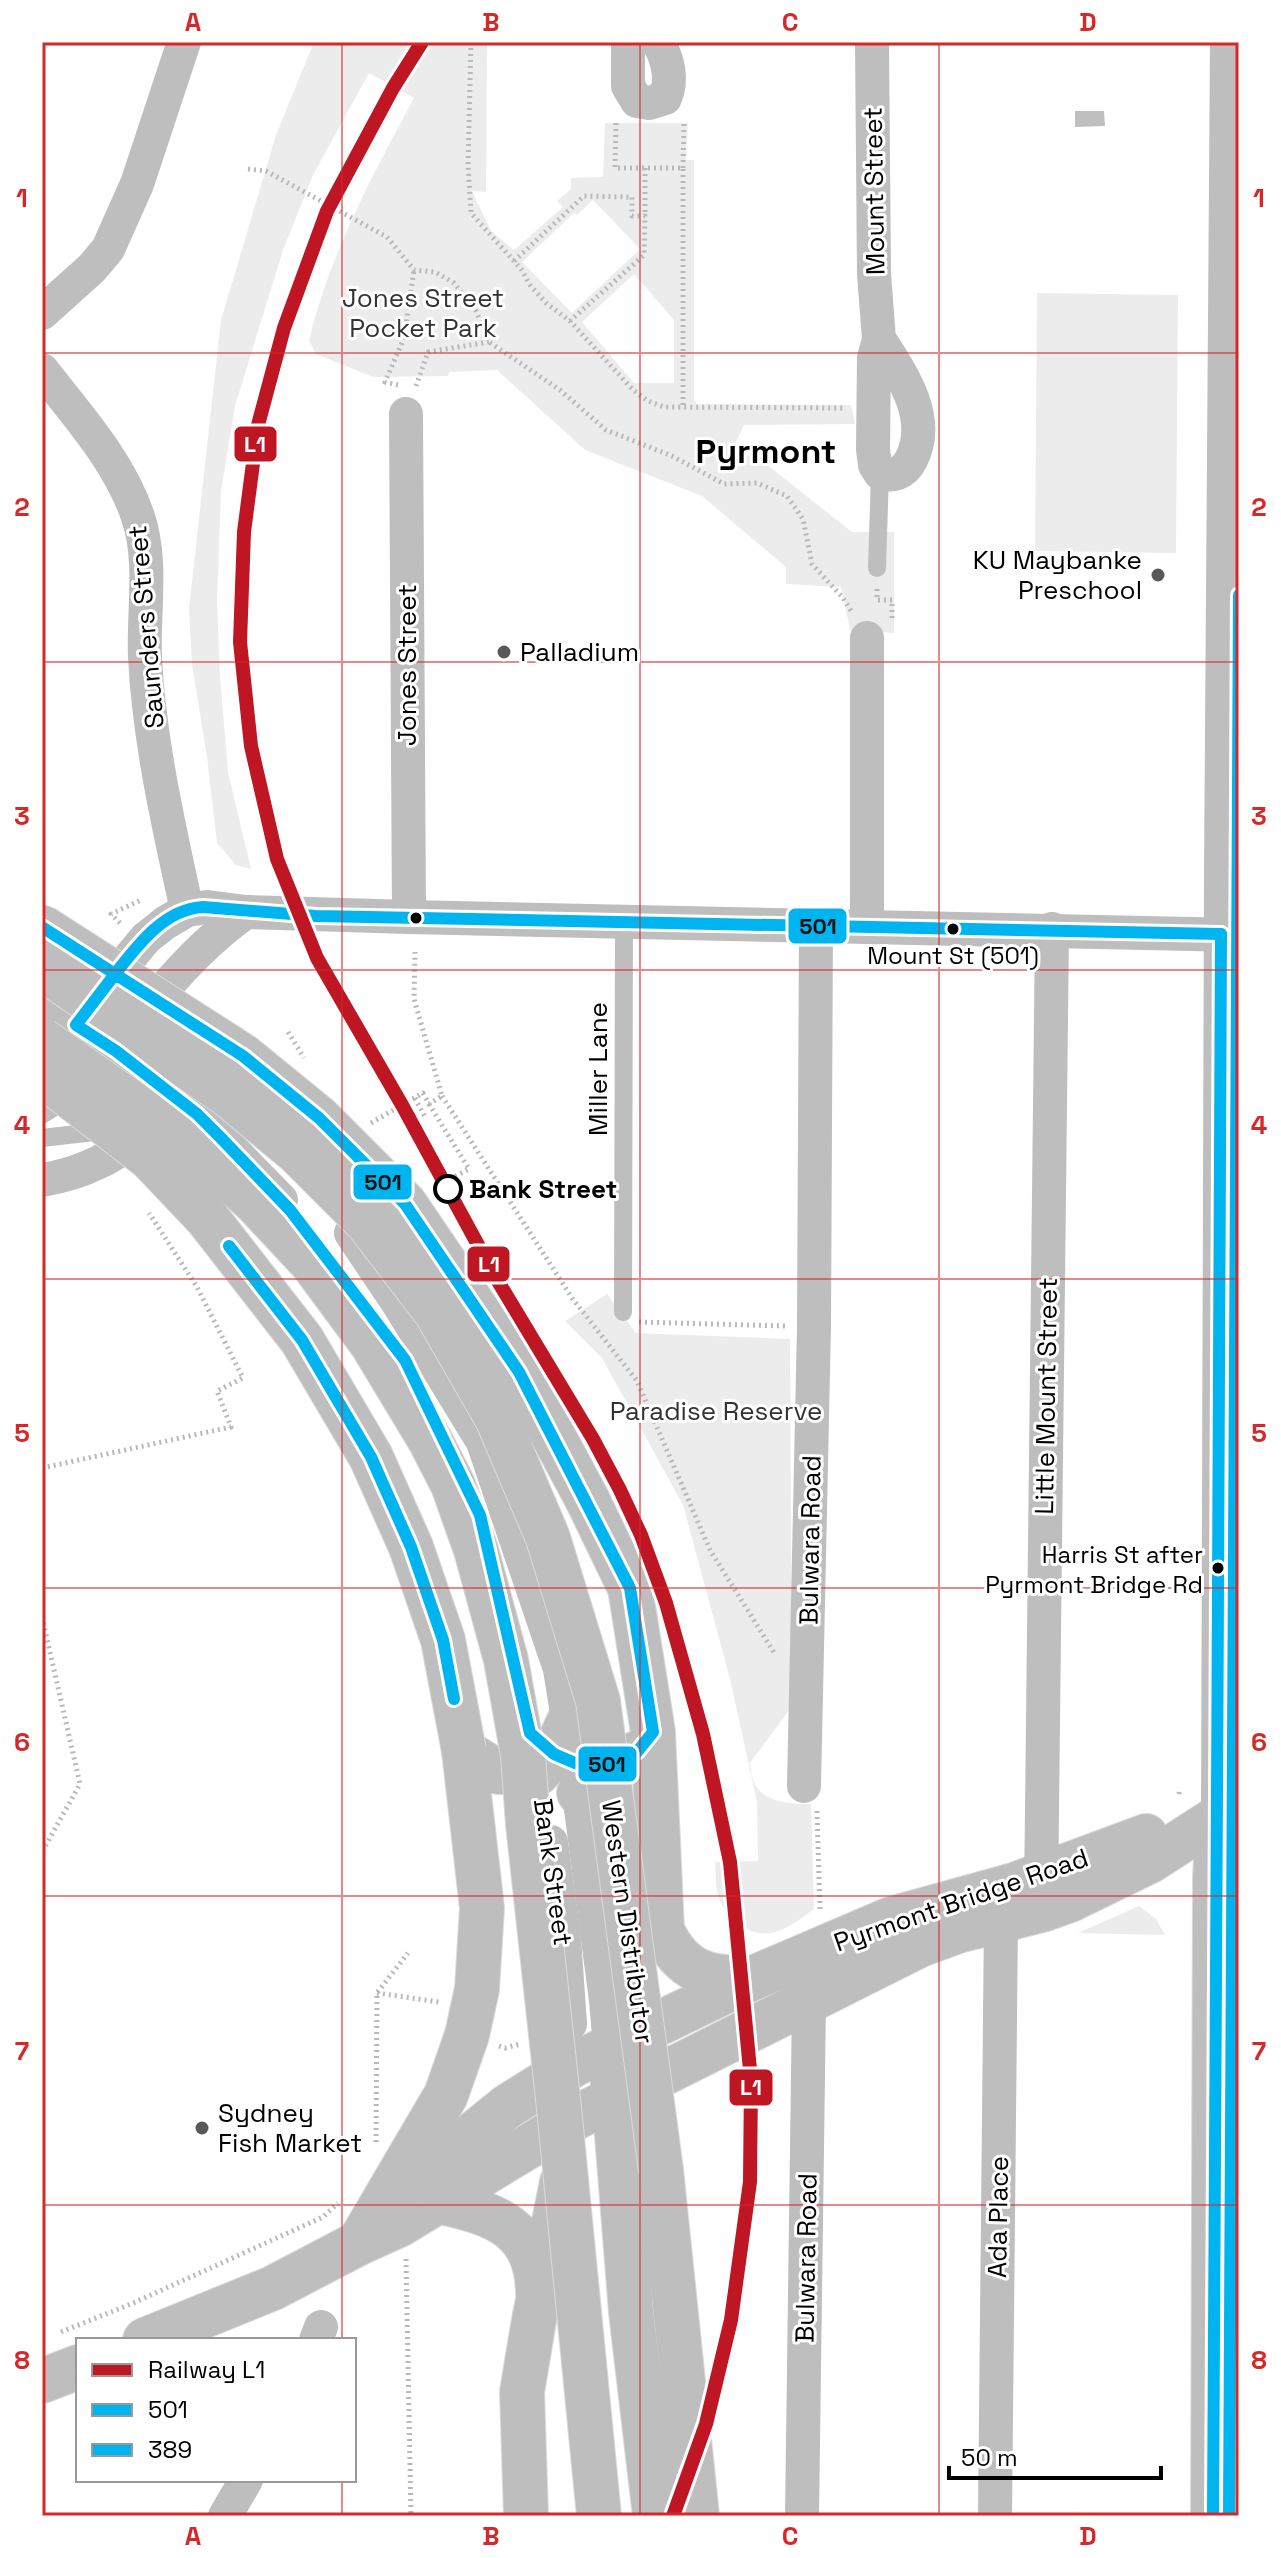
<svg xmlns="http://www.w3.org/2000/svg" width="1281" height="2558" font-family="'Space Grotesk',sans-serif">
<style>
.green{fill:#ececec;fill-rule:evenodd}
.water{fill:#bfbfbf}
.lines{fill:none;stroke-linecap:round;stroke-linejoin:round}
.primary-casing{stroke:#dbdbdb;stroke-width:46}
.highway-casing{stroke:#dbdbdb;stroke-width:46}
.path{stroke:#b9b9b9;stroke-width:5;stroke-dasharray:2 4;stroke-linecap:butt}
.lane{stroke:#bebebe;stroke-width:18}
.street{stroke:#bebebe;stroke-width:34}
.primary{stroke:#bebebe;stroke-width:44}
.highway{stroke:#bebebe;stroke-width:44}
.highway-bridge-casing{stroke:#dbdbdb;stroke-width:46;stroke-linecap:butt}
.highway-bridge{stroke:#bebebe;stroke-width:44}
.bus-1-casing{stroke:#fff;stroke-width:18}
.bus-2-casing{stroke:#fff;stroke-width:18}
.bus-1{stroke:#00b5ef;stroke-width:12}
.bus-2{stroke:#00b5ef;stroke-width:12}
.rail-1-casing{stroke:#fff;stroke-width:20}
.rail-1{stroke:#be1622;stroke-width:14}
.grid{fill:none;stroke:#d62828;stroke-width:2;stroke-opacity:0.55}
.poi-dot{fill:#595959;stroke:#fff;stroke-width:3}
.bus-dot{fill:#000;stroke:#fff;stroke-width:3}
.stop-dot{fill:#fff;stroke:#000;stroke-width:4}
.labels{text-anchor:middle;stroke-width:6;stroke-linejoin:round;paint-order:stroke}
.bus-label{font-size:24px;fill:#000;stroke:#fff}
.street-label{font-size:26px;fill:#000;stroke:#fff}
.park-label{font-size:26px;fill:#333;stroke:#fff}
.poi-label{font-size:26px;fill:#000;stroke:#fff;text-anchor:start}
.stop-label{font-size:26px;font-weight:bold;fill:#000;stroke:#fff;text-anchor:start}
.district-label{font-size:34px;font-weight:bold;fill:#000;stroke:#fff}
.line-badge{stroke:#fff;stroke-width:3}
.badge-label{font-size:22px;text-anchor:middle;font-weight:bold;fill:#fff}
.pale-badge-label{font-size:22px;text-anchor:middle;font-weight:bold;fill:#111}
.neatline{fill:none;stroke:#d62828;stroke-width:3}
.grid-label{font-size:26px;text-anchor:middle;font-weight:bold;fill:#d62828}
</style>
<rect width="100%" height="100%" fill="#fff"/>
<g class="green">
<path d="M314,42h173l-1,150 -14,-1 19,40 23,19 49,-43 -6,-6 14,-12v-11l32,-1 2,-54h83l-2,37h8v239l3,5 154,1 4,19 -111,1 -12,26 29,9 91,72h42v101l-44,-3 -9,-43 -55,-3v-17l-84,-71 -117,-46 -88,-80 -48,2 -1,4 -75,1 -57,-23 -7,-13c20,-86 63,-165 105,-243l-45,-25 -56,102 -30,75 -48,156 -14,85 -4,108 3,78 8,95 23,97 -15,-4 -19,-22 -10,-86 -15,-93 -3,-55 32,-289 55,-185zM593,200l47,49 -68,64 -50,-51 52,-49 3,2zM634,274l40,46v63h-40l-52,-61z"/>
<path d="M1037,293l141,2 -2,258 -141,-2z"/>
<path d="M607,1294l29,39 154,6 2,367 -42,57c1,6 1,14 4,19 9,21 39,22 57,22l3,105c-26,20 -50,37 -79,12 -8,-7 -15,-16 -17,-27 -3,-10 -2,-22 -3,-32l43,-1 -1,-59 -27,-123 -47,-174 -81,-147 -37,-37z"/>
<path d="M1139,1906l17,13 9,16 -87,-2z"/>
</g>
<path class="water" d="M1075,111h29l1,15 -30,1z"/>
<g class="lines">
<g class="primary-casing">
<g id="primary">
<path d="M389,2213l83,-78 36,-29 67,-42 178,-86 138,-59 123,-34 132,-49"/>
<path d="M145,2340l128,-52 86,-45 40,-18 178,-108 343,-172 38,-14 84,-21 28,-10 80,-39 89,-57"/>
<path d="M42,2381l36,-14"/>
<path d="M1213,2516l2,-637 3,-62"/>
</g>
</g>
<g class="highway-casing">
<g id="highway">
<path d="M587,1499l43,89 23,144 9,198c20,43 46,49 91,48"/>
<path d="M464,1751l34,21 40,1 16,-19 14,-31"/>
<path d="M579,1793l21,-26 37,-14"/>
<path d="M610,2047l21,265 24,204"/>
<path d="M661,2170l36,346"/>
<path d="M441,2202c55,12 95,26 97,90"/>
<path d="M359,2243l87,-148 21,-60 10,-46 5,-81 -18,-157"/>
<path d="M526,2516l-4,-124 12,-72 28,-138"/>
</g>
</g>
<g class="path">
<path d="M471,42l-3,123 3,48 50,56 9,16 16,18 24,18 63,69 15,11 16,6 179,1"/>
<path d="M616,123l-1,45h68v238"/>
<path d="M645,168v48"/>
<path d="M683,168l1,-45"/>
<path d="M248,169l18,2 121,66 27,33 21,2 19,11 22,28 13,31 71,48 46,40 66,26 52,28 33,-1 30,13 16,23 9,45 31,34 10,16"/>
<path d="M514,261l70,-65 48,1v19h13l-1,39 -74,66"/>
<path d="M398,385l-13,-3 19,-44 10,-68"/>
<path d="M416,386l12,-34 61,-10"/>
<path d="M877,589v11h15v21"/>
<path d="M120,923l-9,-9 30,-14"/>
<path d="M288,1032l16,26"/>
<path d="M442,1096l130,202 65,83 73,169 65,104"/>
<path d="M415,1098l11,21"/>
<path d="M429,1104l40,65 -19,10"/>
<path d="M371,1123l52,-30 6,11 13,-8 -28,-97 1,-47"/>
<path d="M639,1322l146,4"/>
<path d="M42,1468l189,-41 -14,-36 26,-13 -46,-91 -48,-74"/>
<path d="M42,1617l38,167 -38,68"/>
<path d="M1179,1794l1,-6"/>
<path d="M817,1811l3,99"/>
<path d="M377,1993l62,9"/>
<path d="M499,2046l6,2 15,-4"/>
<path d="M376,2142l1,-149 31,-40"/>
<path d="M406,2259l5,257"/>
<path d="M61,2332l70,-28 192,-87 15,-14"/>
</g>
<g class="lane">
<path d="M877,568l3,-95"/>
<path d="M42,1115l30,-19"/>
<path d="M42,1138l61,-7"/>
<path d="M623,1312l1,-391"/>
</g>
<g class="street">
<path d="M628,42v44l9,15 12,2 16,-5c8,-18 3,-39 -7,-56"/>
<path d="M872,42l2,232 5,65 -5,19 -1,91 2,16 5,8c14,4 24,0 31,-13 22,-42 -10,-87 -32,-121"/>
<path d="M42,313l50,-45 16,-19 29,-65 47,-142"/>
<path d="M42,370c35,45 78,92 96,147 15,44 5,95 7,140 4,83 24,171 42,253"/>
<path d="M406,414l3,503"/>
<path d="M867,638v287"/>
<path d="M102,991l44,-53 19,-15 22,-13 20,-3 39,5 163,5 830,18"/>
<path d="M42,993l34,32 40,26 81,63 84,86"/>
<path d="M140,1019c31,-41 64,-77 106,-107"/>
<path d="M42,1180c44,-7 72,-24 107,-50"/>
<path d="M351,1233l47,70 85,139 77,227 15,94 31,237 4,47"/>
<path d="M804,1786l10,-460 2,-401"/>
<path d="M1218,1817l3,-945 6,-830"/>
<path d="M551,1842l13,96 6,86"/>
<path d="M1041,1898l11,-969"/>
<path d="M316,2340l5,-13"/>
<path d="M225,2516l21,-36"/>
<path d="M802,2516l7,-515"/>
<path d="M995,2516l6,-597"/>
</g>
<use href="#primary" class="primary"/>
<use href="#highway" class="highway"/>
<g class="highway-bridge-casing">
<g id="highway-bridge">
<path d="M42,927l201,129 76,62 86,86 114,168 68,127"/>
<path d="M46,971l181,123 70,58 70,70 69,90 61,106 51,120 50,163 63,469"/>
<path d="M42,1040l151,106 63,57 56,60 60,81 59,98 22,43 23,65 30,110 17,95 5,69 31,284 40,408"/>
<path d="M53,1083l97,75 57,60 95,122 69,117 40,90 32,93 21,111"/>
</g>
</g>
<use href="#highway-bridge" class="highway-bridge"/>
<g class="bus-1-casing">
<g id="bus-1">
<path d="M42,927l73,47"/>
<path d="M115,974l128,82 76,62 86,86 114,168 111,216 23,144 -16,20 -37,15 -25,-4 -21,-9 -24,-21 -50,-218 -75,-155 -115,-150 -70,-73 -23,-23 -81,-63 -40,-26z"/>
<path d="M115,974c22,-28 49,-65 88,-67l113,9 905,18"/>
<path d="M229,1246l73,94 69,117 40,90 32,93 11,59"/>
<path d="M1213,2516c2,-527 7,-1055 8,-1582"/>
</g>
</g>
<g class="bus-2-casing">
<path id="bus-2" d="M1229,2516l10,-1921"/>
</g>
<use href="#bus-1" class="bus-1"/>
<use href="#bus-2" class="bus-2"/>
<g class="rail-1-casing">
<path id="rail-1" d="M422,42l-29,46 -66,123 -43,117 -26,97 -14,107 -4,110 11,104 26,113 40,99 85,147 94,173 97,161 27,51 21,45 25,68 37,131 27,128 21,218 -1,102 -19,138 -25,104 -33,92"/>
</g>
<use href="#rail-1" class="rail-1"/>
</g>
<path class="grid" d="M342,42v2298M640,42v2474M939,42v2474M42,353h1197M42,662h1197M42,970h1197M42,1279h1197M42,1588h1197M42,1896h1197M42,2205h1197M342,2480v36"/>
<g class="poi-dot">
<circle cx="1158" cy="575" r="8"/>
<circle cx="504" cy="652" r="8"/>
<circle cx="202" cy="2128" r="8"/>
</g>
<g class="bus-dot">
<circle cx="416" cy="918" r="7"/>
<circle cx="953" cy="929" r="7"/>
<circle cx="1218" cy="1568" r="7"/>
</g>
<circle class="stop-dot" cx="448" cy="1189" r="13"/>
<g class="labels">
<g class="bus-label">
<text x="953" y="964">Mount St (501)</text>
<text x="1203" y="1563" text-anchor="end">Harris St after<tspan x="1203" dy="30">Pyrmont Bridge Rd</tspan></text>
</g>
<g class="street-label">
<text transform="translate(874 191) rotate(-91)" y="9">Mount Street</text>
<text transform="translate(146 627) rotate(-95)" y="9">Saunders Street</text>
<text transform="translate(407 665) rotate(-90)" y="9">Jones Street</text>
<text transform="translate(598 1069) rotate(-90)" y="9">Miller Lane</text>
<text transform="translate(1046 1396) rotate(-89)" y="9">Little Mount Street</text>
<text transform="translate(810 1540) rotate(-89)" y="9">Bulwara Road</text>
<text transform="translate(553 1872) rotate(82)" y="9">Bank Street</text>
<text transform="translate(961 1900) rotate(-19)" y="9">Pyrmont Bridge Road</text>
<text transform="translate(628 1922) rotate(82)" y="9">Western Distributor</text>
<text transform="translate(998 2217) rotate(-89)" y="9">Ada Place</text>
<text transform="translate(806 2258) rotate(-89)" y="9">Bulwara Road</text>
</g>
<g class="park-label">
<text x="423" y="307">Jones Street<tspan x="423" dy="30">Pocket Park</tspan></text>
<text x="716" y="1420">Paradise Reserve</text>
</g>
<g class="poi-label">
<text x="1142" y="569" text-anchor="end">KU Maybanke<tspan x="1142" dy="30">Preschool</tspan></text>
<text x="520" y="661">Palladium</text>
<text x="218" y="2122">Sydney<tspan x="218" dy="30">Fish Market</tspan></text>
</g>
<g class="stop-label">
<text x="469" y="1198">Bank Street</text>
</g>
<g class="district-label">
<text x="766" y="463">Pyrmont</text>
</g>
</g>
<g class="line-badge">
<rect x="233" y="425" width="45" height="38" rx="8" fill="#be1622"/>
<rect x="787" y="907" width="61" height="38" rx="8" fill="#00b5ef"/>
<rect x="352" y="1163" width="61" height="38" rx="8" fill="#00b5ef"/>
<rect x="466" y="1245" width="45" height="38" rx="8" fill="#be1622"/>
<rect x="577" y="1745" width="61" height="38" rx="8" fill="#00b5ef"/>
<rect x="728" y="2068" width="46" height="39" rx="8" fill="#be1622"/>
</g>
<g class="badge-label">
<text x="255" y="452">L1</text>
<text x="489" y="1272">L1</text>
<text x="751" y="2095">L1</text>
</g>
<g class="pale-badge-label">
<text x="818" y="934">501</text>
<text x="383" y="1190">501</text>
<text x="607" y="1772">501</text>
</g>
<rect width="1281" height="2558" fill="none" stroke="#ffffff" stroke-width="88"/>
<rect x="76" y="2338" width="280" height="144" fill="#ffffff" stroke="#999999" stroke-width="2"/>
<rect x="92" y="2364" width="40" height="12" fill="#be1622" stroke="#999999" stroke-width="2"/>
<text x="148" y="2378" font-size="24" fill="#000000">Railway L1</text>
<rect x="92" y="2404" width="40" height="12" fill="#00b5ef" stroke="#999999" stroke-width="2"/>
<text x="148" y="2418" font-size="24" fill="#000000">501</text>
<rect x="92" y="2444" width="40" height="12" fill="#00b5ef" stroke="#999999" stroke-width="2"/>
<text x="148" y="2458" font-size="24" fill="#000000">389</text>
<path d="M949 2466v12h212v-12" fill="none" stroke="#000000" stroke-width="4"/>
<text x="961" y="2466" font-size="24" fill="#000000" stroke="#ffffff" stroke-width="6" paint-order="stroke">50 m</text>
<rect x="44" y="44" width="1193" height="2470" class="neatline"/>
<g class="grid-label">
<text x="193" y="31">A</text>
<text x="491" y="31">B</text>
<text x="790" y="31">C</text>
<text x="1088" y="31">D</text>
<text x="22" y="207">1</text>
<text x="1259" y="207">1</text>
<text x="22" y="516">2</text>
<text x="1259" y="516">2</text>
<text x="22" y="825">3</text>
<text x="1259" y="825">3</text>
<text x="22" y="1134">4</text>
<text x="1259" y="1134">4</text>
<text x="22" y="1442">5</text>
<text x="1259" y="1442">5</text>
<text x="22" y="1751">6</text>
<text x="1259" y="1751">6</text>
<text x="22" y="2060">7</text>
<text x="1259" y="2060">7</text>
<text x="22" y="2369">8</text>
<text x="1259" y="2369">8</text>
<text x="193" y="2545">A</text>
<text x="491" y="2545">B</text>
<text x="790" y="2545">C</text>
<text x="1088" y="2545">D</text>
</g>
</svg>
